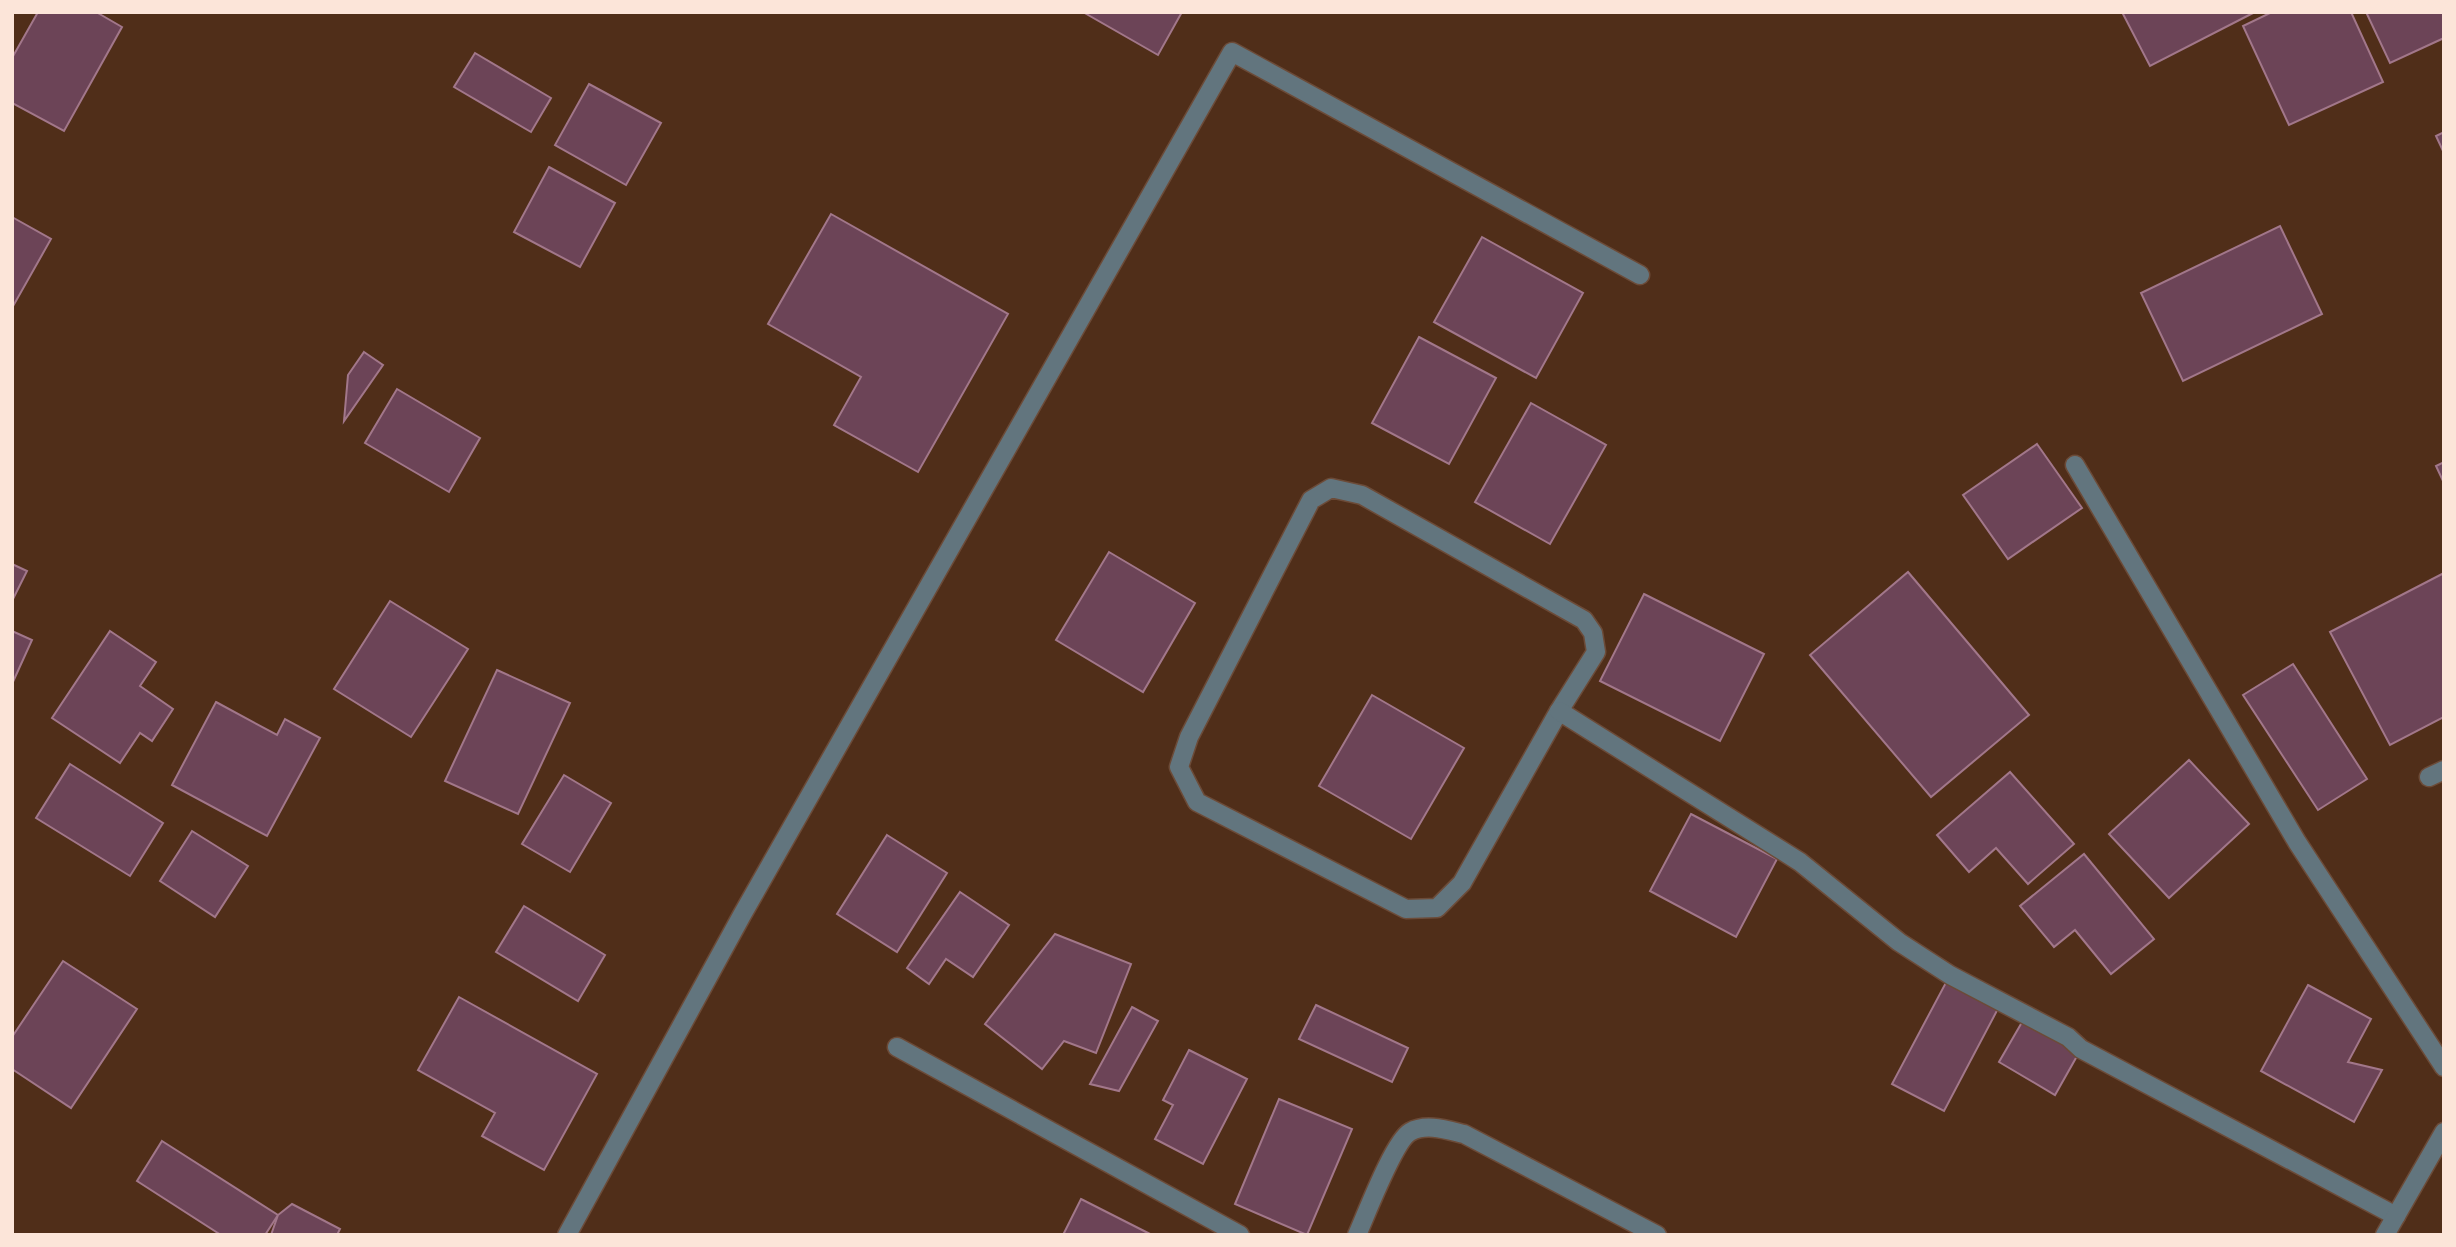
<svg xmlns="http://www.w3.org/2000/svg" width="2456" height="1247" font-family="'DM Sans',sans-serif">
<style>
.building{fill:#6c4457;stroke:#a2778a;stroke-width:2}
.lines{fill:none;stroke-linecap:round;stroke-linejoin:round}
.minor-casing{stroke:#6c4b38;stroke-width:21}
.minor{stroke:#62757e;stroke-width:18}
</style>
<rect width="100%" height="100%" fill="#502e19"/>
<g class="building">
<path d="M38,12h58l26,15 -58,104 -52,-28v-45z"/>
<path d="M1083,12h99l-24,43z"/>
<path d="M2122,12h133l-105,54z"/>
<path d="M2272,12h79l32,70 -94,43 -46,-99z"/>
<path d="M2366,12h78v26l-54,25z"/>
<path d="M475,53l76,45 -20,34 -77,-45z"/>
<path d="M589,84l72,39 -35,62 -71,-40z"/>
<path d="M2444,132v21l-8,-17z"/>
<path d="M549,167l66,36 -35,64 -66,-35z"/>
<path d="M831,214l177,100 -90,158 -84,-47 27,-48 -93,-53z"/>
<path d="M12,217l39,22 -39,69z"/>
<path d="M2280,226l42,88 -139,67 -42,-88z"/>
<path d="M1482,237l101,56 -47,85 -102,-56z"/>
<path d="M1419,337l77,41 -47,86 -77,-41z"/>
<path d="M364,352l19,13 -39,56 4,-46z"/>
<path d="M397,389l83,49 -31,54 -84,-49z"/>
<path d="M1531,403l75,42 -56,99 -75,-42z"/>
<path d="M2037,444l45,64 -74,51 -45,-64z"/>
<path d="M2444,462v21l-8,-17z"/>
<path d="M1109,552l86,51 -52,89 -87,-52z"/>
<path d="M12,564l15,7 -15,30z"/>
<path d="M1908,572l121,143 -98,82 -121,-142z"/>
<path d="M2444,573v144l-54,28 -60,-113z"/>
<path d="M1644,594l120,60 -44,87 -120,-60z"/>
<path d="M390,601l78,48 -57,88 -77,-48z"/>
<path d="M12,631l20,9 -20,44z"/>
<path d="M110,631l46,31 -16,24 33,23 -21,32 -12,-8 -20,30 -68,-45z"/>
<path d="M2293,664l74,115 -49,31 -75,-115z"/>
<path d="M497,670l73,33 -52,111 -73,-33z"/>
<path d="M1372,695l92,53 -53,91 -92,-53z"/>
<path d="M216,702l61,33 8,-16 35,19 -53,98 -95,-51z"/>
<path d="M2189,760l60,64 -80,74 -60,-64z"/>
<path d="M70,764l93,59 -33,53 -94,-58z"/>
<path d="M2010,772l64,72 -46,40 -32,-36 -27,24 -32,-37z"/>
<path d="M564,775l47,28 -41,69 -48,-28z"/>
<path d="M1691,814l86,45 -41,78 -86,-46z"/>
<path d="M192,831l56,35 -33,51 -55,-36z"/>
<path d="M887,835l60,38 -50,79 -60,-38z"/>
<path d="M2084,854l70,85 -43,35 -36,-44 -21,17 -34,-41z"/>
<path d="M960,892l49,33 -36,52 -27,-18 -17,25 -22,-16z"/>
<path d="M524,906l81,49 -27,46 -82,-49z"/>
<path d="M1055,934l76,30 -35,89 -32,-12 -22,28 -57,-45z"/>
<path d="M63,961l74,48 -66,99 -59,-39v-32z"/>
<path d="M1950,975l51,28 -57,108 -52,-27z"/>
<path d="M2308,985l63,34 -23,43 34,8 -28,52 -93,-51z"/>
<path d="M459,997l138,77 -53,96 -62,-34 13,-23 -77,-43z"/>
<path d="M1316,1005l92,43 -16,34 -93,-43z"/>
<path d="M1132,1007l26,14 -39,70 -29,-7z"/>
<path d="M2025,1017l56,32 -26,46 -56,-33z"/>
<path d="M1189,1050l58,29 -44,85 -48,-25 18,-34 -10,-5z"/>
<path d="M1279,1099l73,30 -45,106 -72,-31z"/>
<path d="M162,1141l116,74 -13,20h-44l-84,-54z"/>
<path d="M1081,1199l71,36h-89z"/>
<path d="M292,1204l48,25 -3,6h-66l7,-20z"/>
</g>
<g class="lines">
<g class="minor-casing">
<g id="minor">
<path d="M2075,465l222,377 147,225"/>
<path d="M1331,488l31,7 222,125 9,13 3,19 -37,59 -97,172 -25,25 -31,1 -209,-107 -18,-35 10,-30 122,-237z"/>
<path d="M1559,711l241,151 99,80 51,33 118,62 13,12 315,167"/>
<path d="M2429,777l15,-7"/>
<path d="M897,1047l343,188"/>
<path d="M567,1235l175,-320 490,-863 408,223"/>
<path d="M1357,1235c9,-20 37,-94 53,-103 16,-9 37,-2 54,2l193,101"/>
<path d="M2385,1235l59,-103"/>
</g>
</g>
<use href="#minor" class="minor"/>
</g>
<rect width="2456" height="1247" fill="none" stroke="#fce5d9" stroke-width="28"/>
</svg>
